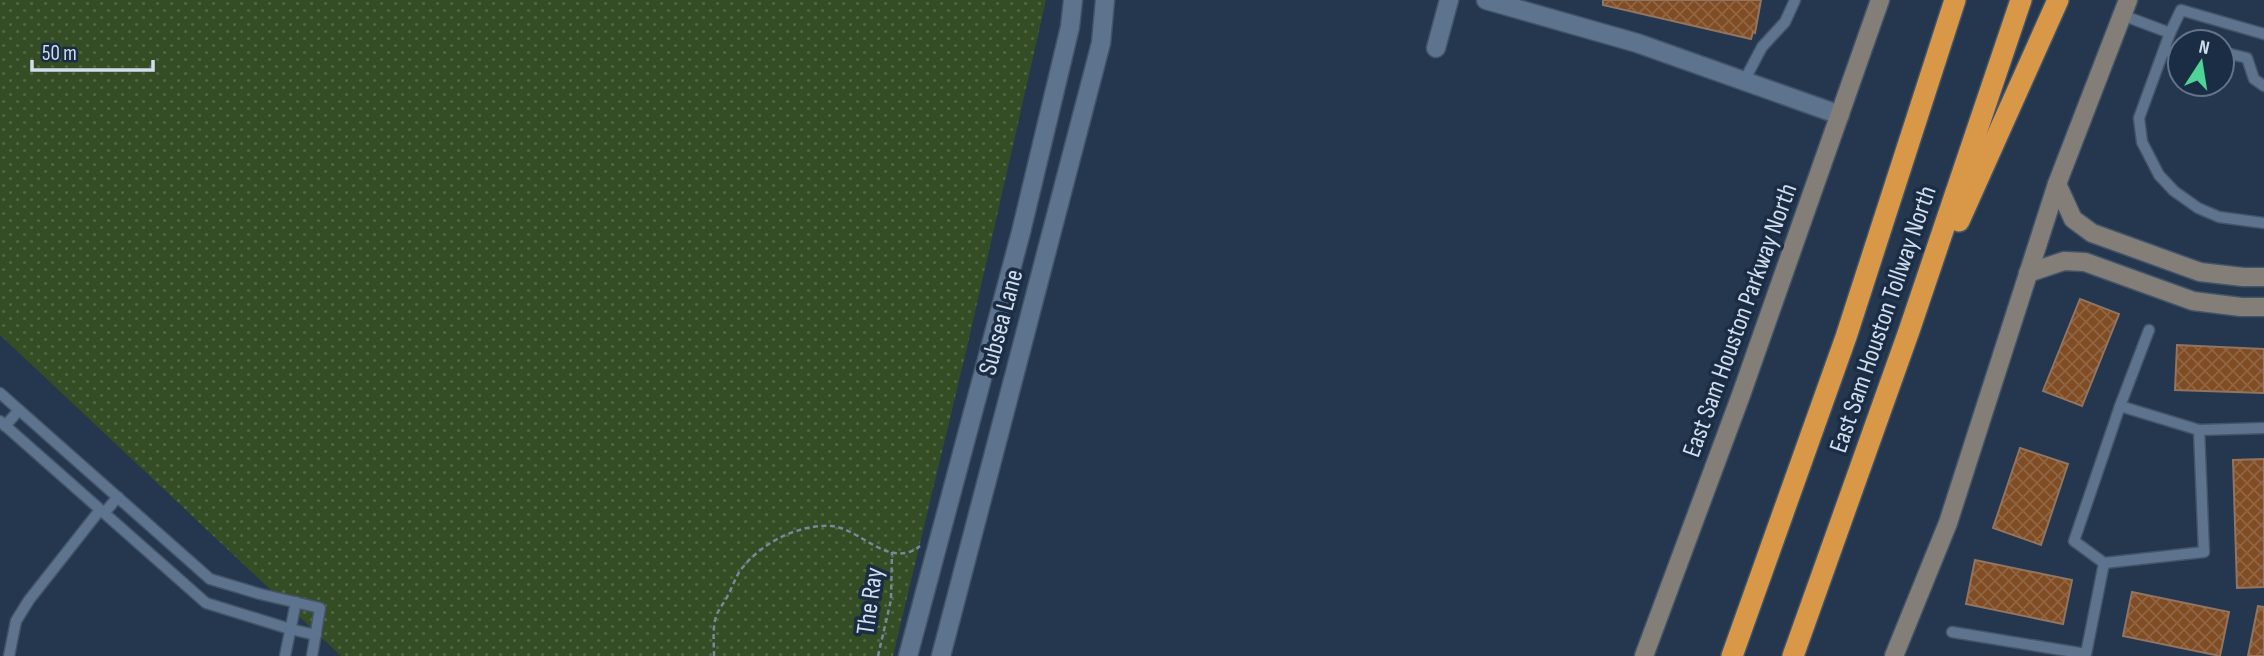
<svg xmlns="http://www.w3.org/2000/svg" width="2264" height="656" font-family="'Sofia Sans Condensed',sans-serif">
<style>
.grass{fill:url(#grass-dots)}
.building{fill:url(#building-cross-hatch);stroke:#927460;stroke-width:2}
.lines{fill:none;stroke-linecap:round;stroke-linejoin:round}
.lane-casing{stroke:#435468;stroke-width:13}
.street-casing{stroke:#435468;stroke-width:21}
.secondary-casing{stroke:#435468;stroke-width:21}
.highway-casing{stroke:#435468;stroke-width:24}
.path{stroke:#78889b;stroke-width:2.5;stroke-dasharray:5 3.5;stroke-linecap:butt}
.lane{stroke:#5e738d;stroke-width:10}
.street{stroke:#5e738d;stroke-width:18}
.secondary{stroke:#837e78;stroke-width:18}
.highway{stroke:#d89848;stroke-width:21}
.labels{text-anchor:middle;stroke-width:7;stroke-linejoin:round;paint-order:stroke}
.street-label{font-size:26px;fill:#d2deed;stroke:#1a2d44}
</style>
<defs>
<pattern id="grass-dots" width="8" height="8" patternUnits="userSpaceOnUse" patternTransform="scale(1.75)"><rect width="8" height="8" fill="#354d24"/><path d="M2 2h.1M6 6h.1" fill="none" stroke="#516644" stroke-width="1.8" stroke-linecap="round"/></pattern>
<pattern id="building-cross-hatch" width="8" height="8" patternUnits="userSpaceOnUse" patternTransform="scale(1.75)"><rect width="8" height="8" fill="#804c23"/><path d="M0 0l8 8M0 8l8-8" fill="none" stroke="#916543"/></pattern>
</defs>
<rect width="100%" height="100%" fill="#24374e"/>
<path class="grass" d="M0,0h1046l-78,343 -75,313h-552l-341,-321z"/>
<g class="building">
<path d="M1603,0h158l-6,33 -2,-1 -2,7 -148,-34z"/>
<path d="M2080,299l39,15 -37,92 -39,-15z"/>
<path d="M2177,345l87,4v44l-89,-3z"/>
<path d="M2020,448l48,16 -27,81 -48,-17z"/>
<path d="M2264,459v128l-27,1 -4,-128z"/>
<path d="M1975,560l97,20 -9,44 -97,-20z"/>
<path d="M2132,592l97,20 -9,44 -97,-20z"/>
<path d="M2258,606l6,1v49h-16z"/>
</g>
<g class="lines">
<g class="lane-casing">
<g id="lane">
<path d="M2122,15l48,18 -31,85 3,24 17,33 15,16 24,17 21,9 45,6"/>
<path d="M2170,33l11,-23 83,24"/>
<path d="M2163,52l17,-1"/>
<path d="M2222,52l25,6 7,21 10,7"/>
<path d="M1744,81l18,-34 23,-25 10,-22"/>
<path d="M2149,330l-29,76 79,24 65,-2"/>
<path d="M0,393l210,186 50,15 60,14 -8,48"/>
<path d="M2120,406l-46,135 30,22 100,-11 -5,-122"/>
<path d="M0,421l206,182 84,26 26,6"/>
<path d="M5,426l14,-16"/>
<path d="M104,513l14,-16"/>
<path d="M1952,632l134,22 18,-91"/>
<path d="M9,656l7,-35 13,-21 71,-90"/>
<path d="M285,656l11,-54"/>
</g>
</g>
<g class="street-casing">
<g id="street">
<path d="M1486,0l151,43 203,72"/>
<path d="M1436,48l13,-48"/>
<path d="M908,656l113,-424 49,-205 3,-27"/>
<path d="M941,656l160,-613 4,-43"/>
</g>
</g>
<g class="secondary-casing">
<g id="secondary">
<path d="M2057,184l16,35 19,14 108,39 43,5h21"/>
<path d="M2028,273l36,-12 21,1 108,39 48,6h23"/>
<path d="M1644,656l97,-261 139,-395"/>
<path d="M1894,656l54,-133 109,-339 71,-184"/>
</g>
</g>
<g class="highway-casing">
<g id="highway">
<path d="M1959,221l99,-221"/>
<path d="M1732,656l114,-319 109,-337"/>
<path d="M1793,656l116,-325 112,-331"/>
</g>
</g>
<g class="path">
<path d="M714,656c0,-13 -2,-30 3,-42 3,-7 8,-12 11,-19 5,-9 8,-20 15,-28 20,-25 56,-43 89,-41 29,3 58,44 88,20"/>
<path d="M878,656l13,-56 1,-48"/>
</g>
<use href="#lane" class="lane"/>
<use href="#street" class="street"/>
<use href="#secondary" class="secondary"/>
<use href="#highway" class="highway"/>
</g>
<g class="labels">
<g class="street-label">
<text transform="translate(1882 319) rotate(-71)" y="9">East Sam Houston Tollway North</text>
<text transform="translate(1739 320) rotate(-70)" y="9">East Sam Houston Parkway North</text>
<text transform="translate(1000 322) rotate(-75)" y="9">Subsea Lane</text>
<text transform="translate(869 601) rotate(-82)" y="9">The Ray</text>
</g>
</g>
<g transform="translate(2201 63) rotate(12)"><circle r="33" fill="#1a2d44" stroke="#647488" stroke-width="2"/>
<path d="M0-5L12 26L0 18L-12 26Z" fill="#51d397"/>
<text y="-10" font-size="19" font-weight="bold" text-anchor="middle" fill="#d2deed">N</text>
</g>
<path d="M32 60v10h121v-10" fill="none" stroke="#d2deed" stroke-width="3.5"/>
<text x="42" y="60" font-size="21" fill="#d2deed" stroke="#1a2d44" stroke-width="5" paint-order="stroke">50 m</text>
</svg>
